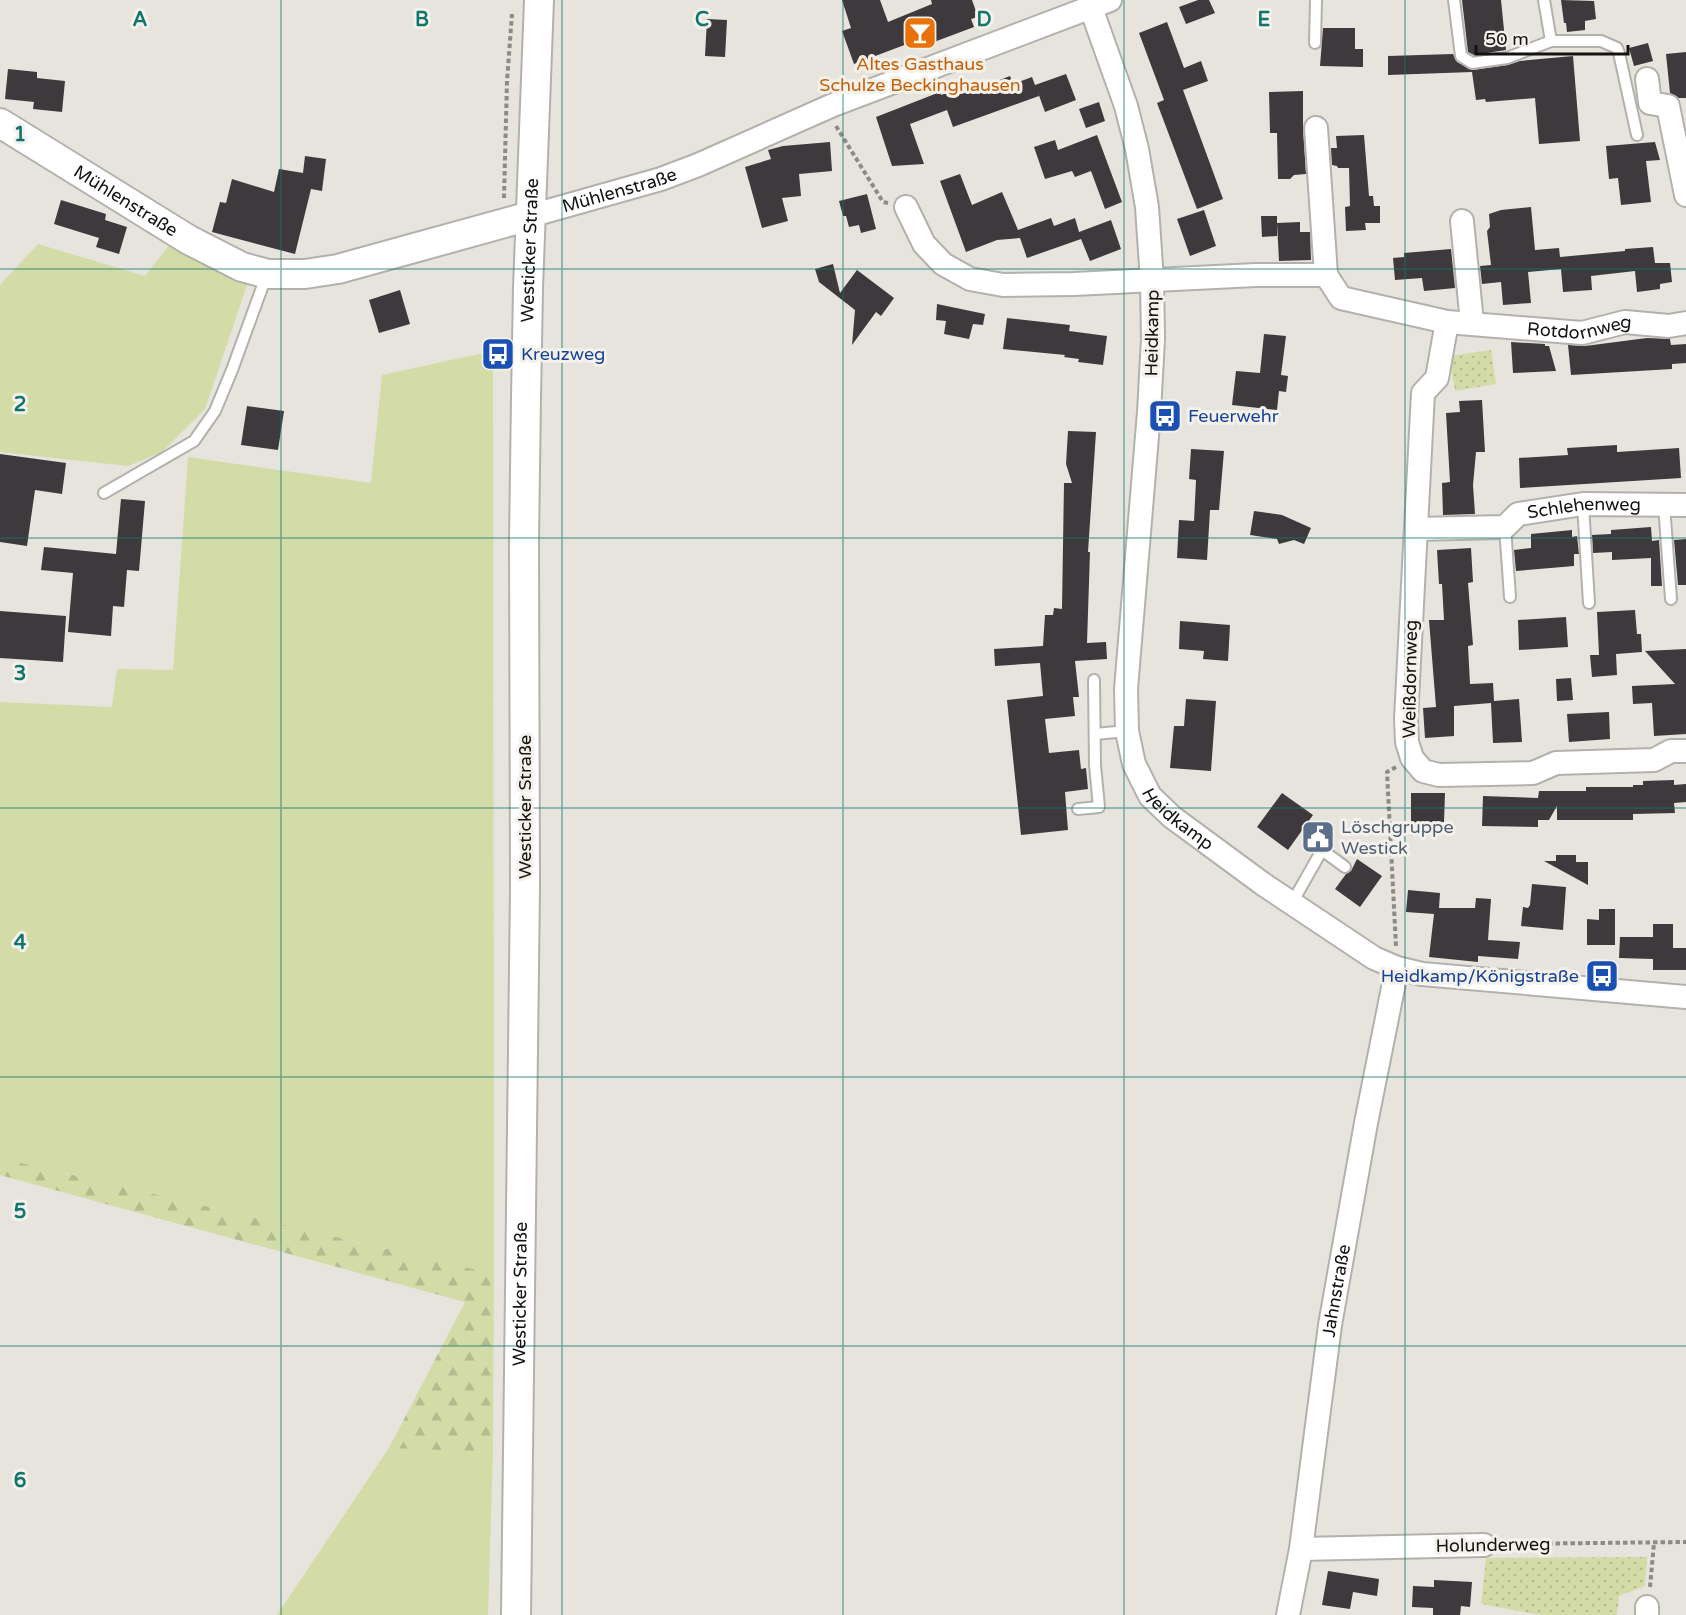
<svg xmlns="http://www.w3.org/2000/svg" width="1686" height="1615" font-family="'Varela Round',sans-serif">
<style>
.grass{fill:#d3dba6}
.forest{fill:url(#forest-firs)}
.park{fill:url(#park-dots)}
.building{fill:#3e393c}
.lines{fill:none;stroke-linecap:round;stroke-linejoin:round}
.service-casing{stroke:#b3b1ab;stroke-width:14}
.minor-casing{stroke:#b3b1ab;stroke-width:26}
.tertiary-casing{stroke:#b3b1ab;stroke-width:32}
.path{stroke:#8d8b87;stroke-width:4;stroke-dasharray:4.5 3;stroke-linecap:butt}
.service{stroke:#fff;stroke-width:10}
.minor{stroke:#fff;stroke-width:22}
.tertiary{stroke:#fff;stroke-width:28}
.grid{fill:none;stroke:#0f766e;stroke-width:1.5;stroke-opacity:0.55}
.labels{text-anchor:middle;stroke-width:6;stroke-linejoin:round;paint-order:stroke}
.food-label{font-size:18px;fill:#c56008;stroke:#f4f1eb}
.street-label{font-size:18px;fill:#141311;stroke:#f4f1eb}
.transit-label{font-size:18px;fill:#164399;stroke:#f4f1eb;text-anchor:start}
.service-label{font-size:18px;fill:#4e5e75;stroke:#f4f1eb;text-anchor:start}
.grid-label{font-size:20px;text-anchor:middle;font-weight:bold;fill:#0f766e;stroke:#f4f1eb;stroke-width:6;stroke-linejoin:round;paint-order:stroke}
</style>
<defs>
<pattern id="forest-firs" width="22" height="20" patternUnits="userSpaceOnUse" patternTransform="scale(1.5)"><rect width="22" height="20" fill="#d3dba6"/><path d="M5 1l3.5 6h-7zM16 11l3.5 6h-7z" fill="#b4bb8e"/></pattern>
<pattern id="park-dots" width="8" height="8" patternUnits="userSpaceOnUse" patternTransform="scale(1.5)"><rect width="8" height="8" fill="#d3dba6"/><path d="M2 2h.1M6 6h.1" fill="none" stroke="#b4bb8e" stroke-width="1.8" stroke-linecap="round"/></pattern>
</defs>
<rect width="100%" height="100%" fill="#e7e4de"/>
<g class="grass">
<path d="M38,244l107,32 25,-32 78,38 -43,127 -43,43 -34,14 -128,-14v-167z"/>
<path d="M493,351l1,923 -494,-116v-456l112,5 5,-38 56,1 15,-213 183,26 11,-108z"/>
<path d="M389,1448l104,4 -5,163h-211z"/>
</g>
<path class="forest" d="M0,1158l494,116 -1,178 -104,-4 76,-146 -465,-127z"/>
<g class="park">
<path d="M1491,350l5,34 -41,7 -6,-35z"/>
<path d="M1647,1557l-2,29 -26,10 -2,19h-76l-60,-11 5,-46z"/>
</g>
<g class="building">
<path d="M842,0h38l8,22 44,-18 -1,-4h41l6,17 -7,2 3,8 -56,21 -3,-7 -61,23 -12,-33 9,-3z"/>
<path d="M1198,0h11l6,13 -29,11 -7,-17z"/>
<path d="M1462,0h39l5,50 -32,5 -6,-3z"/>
<path d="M1561,0l33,1 2,18 -11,2v9l-18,2 -1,-9h-2z"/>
<path d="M707,19l20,1 -2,37 -20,-1z"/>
<path d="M1167,22l17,46 17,-7 7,20 -25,9 40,109 -26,10 -40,-106 7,-3 -25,-67z"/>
<path d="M1323,28h32v21h8v18l-43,-1z"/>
<path d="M1648,43l5,18 -19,5 -5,-18z"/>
<path d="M1686,52v46h-7l-9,-5 -4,-39z"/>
<path d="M1453,54l4,8 16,8 35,-5 12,-4 53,-5 7,85 -41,3 -4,-46 -49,4 -1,-3 -9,1 -4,-28 -84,3v-19z"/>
<path d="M8,69l29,3v6l28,3 -3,31 -29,-3 1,-7 -29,-3z"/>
<path d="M1066,74l10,26 -31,12 -8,-22 2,6 -86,31 -6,-17 -37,14 14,40 -32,2 -16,-49 64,-25 1,3 34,-12 2,6 33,-13 3,8 19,-7 3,8z"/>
<path d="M1303,91v38l3,45 -12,1 -4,4h-12l-1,-46h-7l-1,-41z"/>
<path d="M1099,102l6,19 -19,7 -7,-19z"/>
<path d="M1097,135l25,67 -17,7 -14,-38 -16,6 -3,-6 -27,8 -11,-32 21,-7 3,10z"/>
<path d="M1364,135l5,61h4l1,10h6v17h-15l1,7 -20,1 -1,-24 5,-1 -1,-38h-11l-1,-2 -5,-1 -1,-17h6l-1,-12z"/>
<path d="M830,142l2,29 -33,3 2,22 -19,2 6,23 -26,7 -17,-61 26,-8 -3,-9 15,-4z"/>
<path d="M1655,142l5,18 -14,1 5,41 -30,3 -3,-27 -9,1 -3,-33z"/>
<path d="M305,156l21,3 -4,32 -11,-2 -16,65 -83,-22 8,-30 6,1 6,-24 42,13 5,-23 24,4z"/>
<path d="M960,174l12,31 30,-13 16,38 33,-12 3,8 21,-8 4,14 32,-12 10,29 -31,12 -9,-22 -54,19 -7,-20 -23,2 -31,12 -26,-71z"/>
<path d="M867,194l9,35 -15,4 -2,-8 -10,2 -3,-11h-3l-4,-15z"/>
<path d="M61,200l45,14 -1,6 22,7 -8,27 -23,-7 3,-9 -45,-14z"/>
<path d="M1531,207l4,43 24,-2 1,9 65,-6v-2l28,-2 2,16h15l2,19 -12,2v5l-23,3 -2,-21 -44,5 1,14 -29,2 -2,-23 -33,3 3,31 -28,2 -2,-23 -19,2 -2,-18 11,-1 -4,-34 3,-4 -1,-13 12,-4z"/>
<path d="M1204,210l12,36 -26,10 -13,-37z"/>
<path d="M1261,216h16v20l-15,1z"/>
<path d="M1300,222v10h10l1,28 -32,1 -2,-38z"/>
<path d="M1451,249l4,39 -31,3 -2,-13 -27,2 -2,-22 11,-1v-4z"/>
<path d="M833,264l7,29 17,-23 37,28 -13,18 -5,-4 -24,33 3,-35 -36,-28 -4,-13z"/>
<path d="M400,290l10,34 -31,9 -10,-33z"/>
<path d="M937,304l48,10 -2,11 -10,-1 -4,15 -25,-5 2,-13 -10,-1z"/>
<path d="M1007,318l63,7 -1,6 38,5 -4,29 -25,-3 1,-3 -15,-2 1,-2 -62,-6z"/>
<path d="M1264,334l22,2 -5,39 7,1 -2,16 -7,-1 -2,19 -45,-5 4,-34 24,2z"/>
<path d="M1647,338l23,1 1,6 15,-1v19l-14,1v5l-101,6 -3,-30 17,1z"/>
<path d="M1511,342l34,2v2h4l7,25 -43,2z"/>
<path d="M1482,400l3,52h-9l-3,33 2,29 -32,1 -1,-32 8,-1 -4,-69 14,-1 -1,-11z"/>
<path d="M247,406l37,5 -6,39 -37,-5z"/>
<path d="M1068,431l28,1 -8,120h2l-3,91 19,-1 1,17 -32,2 4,36h-6l2,19 -30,3 4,34 30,-3 2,19 5,-1 2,21 -23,3 3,38 -47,5 -14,-135 36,-4 -3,-33 -45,3 -1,-17 49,-3 2,-31h8l1,-7 8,1 2,-126h8l-6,-19z"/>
<path d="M1617,445v7l62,-4 2,30 -161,10 -1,-30 49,-3 -1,-7z"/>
<path d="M1191,449l33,2 -5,59h-9l-3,50 -30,-2 2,-38 15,1 2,-41 -7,-1z"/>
<path d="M0,454l66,9 -4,31 -27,-4 -8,56 -27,-4z"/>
<path d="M121,499l24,2 -6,70 -12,-1 -3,37 -11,-1 -2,30 -43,-4 5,-59 -32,-3 3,-23 72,7z"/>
<path d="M1254,511l28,4 29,13 -7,16 -10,-4 -15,4 -2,-5 -27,-4z"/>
<path d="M1651,527l1,14 7,-1 3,46h-11v-28l-39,2v-8l-19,1 -1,-18 19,-1v-4z"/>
<path d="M1572,530v7l5,-1 2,18h-5v12l-58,5 -2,-21 17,-2v-14z"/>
<path d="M1686,539v46h-8l-4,-45z"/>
<path d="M1471,548l2,34 -5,1 5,62 -5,1 2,38 23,-1 1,18 25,-2 3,43 -29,1 -2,-40 -37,3v30l-29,2 -2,-30 13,-1 -7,-87h15l-2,-36h-3l-2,-34z"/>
<path d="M1635,610l2,24h4l1,18 -26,2 1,21 -25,2 -2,-22h9l-2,-43z"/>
<path d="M0,611l66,5 -3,46 -63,-4z"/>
<path d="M1566,617l2,30 -49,3 -1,-30z"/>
<path d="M1180,621l50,4 -2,36 -25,-2 1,-8 -25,-2z"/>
<path d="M1686,649v85l-32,2 -2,-33 -19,1 -1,-18 43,-2 -30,-33z"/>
<path d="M1571,678l2,22 -16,1 -1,-22z"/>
<path d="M1186,699l30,2 -5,70 -41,-3 4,-42h10z"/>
<path d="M1609,712l1,27 -41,3 -2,-28z"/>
<path d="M1674,780v5l12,-1v18l-12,1 1,10 -42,1v6h-76v-14l-8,14h-11v7l-56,-1 1,-30 55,2 1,-7h47v-4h47v-2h10v-4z"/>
<path d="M1282,793l31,22 -25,35 -31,-23z"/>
<path d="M1411,793h34l-1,29 -24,1 -9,13z"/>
<path d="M1556,855h20v7h12v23l-44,-24h12z"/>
<path d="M1357,859l25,17 -22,31 -25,-18 11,-15 5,-3z"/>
<path d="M1532,884l34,3 -3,43 -42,-4 2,-19 5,1 2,-3z"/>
<path d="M1408,890l32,3 -1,15h36l1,-10 15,1 -3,41 32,2 -2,17 -40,-3v6l-49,-5 5,-43 -28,-2z"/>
<path d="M1599,909h16v36h-28v-26l12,1z"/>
<path d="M1653,924h20v24h13v22h-33v-11l-34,-1 1,-21h33z"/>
<path d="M1328,1571l51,8 -2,17 -24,-4 -3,17 -28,-4z"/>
<path d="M1434,1580l38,2 -2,25 -9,-1 -1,9h-27v-7l-21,-1 1,-21 21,1z"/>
</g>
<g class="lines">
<g class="service-casing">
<g id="service">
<path d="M1454,0l7,56 11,7 35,-5 44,-17h50l16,7 2,5 18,82"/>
<path d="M1544,0l7,41"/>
<path d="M1315,43l1,-43"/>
<path d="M104,493l90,-52 21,-30 17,-41 35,-96"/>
<path d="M1583,504l6,99"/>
<path d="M1664,505l7,94"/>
<path d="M1505,527l5,70"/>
<path d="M1095,734l32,-3"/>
<path d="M1078,809l21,-2 -4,-42 -1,-85"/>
<path d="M1292,903l30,-53 23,17"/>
</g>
</g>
<g class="minor-casing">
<g id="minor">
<path id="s1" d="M1091,8l35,98 11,43 10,58 5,74 1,58 -4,73 -23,277 1,42 7,33 16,32 22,21 91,67 111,74 23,10 25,6 264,23"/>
<path d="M1647,79l3,24 18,3 18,89"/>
<path d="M1316,128l10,147"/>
<path id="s2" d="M906,207l18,37 19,20 27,15 33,6 71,-1 182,-9h70l15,23 106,24 135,11 43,-11 44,4 17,-3"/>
<path id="s3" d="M530,216l131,-37 37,-14 135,-60 277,-105"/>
<path d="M1462,221l10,102"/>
<path d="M1447,322l-10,56 -14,15 -17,326 1,23 5,16 11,13 16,4 94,-2 23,-10 98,-3 17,-9h15"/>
<path id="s4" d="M1416,529l89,-2 13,-13 65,-10 103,1"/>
<path d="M1301,1549l183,-4"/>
<path id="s5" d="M1288,1615l13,-66 29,-224 36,-202 31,-155"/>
<path d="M1647,1615v-8"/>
</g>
</g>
<g class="tertiary-casing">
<g id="tertiary">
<path id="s6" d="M0,123l189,117 53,27 26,7h37l33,-5 192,-53"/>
<path id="s7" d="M516,1615l9,-728 -1,-346 2,-143 2,-110 11,-288"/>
</g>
</g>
<g class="path">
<path d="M836,126l47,76 5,1"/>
<path d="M504,198l3,-117 5,-67"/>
<path d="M1396,767l-9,5 9,174"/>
<path d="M1503,1544l183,-2"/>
<path d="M1650,1587l4,-44"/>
</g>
<use href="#service" class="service"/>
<use href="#minor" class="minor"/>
<use href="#tertiary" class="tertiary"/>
</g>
<path class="grid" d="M281,0v1615M562,0v1615M843,0v1615M1124,0v1615M1405,0v1615M0,269h1686M0,538h1686M0,808h1686M0,1077h1686M0,1346h1686"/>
<defs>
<g id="bar-square" transform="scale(1.725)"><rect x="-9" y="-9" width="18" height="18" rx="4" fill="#e8710a" stroke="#f4f1eb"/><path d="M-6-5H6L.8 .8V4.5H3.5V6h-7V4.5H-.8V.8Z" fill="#fff"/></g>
<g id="bus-square" transform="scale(1.725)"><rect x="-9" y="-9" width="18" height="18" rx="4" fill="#1a4fb4" stroke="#f4f1eb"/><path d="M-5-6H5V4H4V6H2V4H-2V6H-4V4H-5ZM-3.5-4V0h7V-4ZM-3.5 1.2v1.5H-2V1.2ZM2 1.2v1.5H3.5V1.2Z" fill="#fff"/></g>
<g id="civic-square" transform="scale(1.725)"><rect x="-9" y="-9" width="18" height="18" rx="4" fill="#5c6f8a" stroke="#f4f1eb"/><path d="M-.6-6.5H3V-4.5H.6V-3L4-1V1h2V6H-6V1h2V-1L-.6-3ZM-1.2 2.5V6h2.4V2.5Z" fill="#fff"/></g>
</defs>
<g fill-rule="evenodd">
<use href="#bar-square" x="920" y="33"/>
<use href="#bus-square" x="498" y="354"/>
<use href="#bus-square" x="1165" y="416"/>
<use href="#civic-square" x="1318" y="837"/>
<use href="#bus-square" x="1602" y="976"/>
</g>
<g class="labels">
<g class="food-label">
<text x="920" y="70">Altes Gasthaus<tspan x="920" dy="21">Schulze Beckinghausen</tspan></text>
</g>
<g class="street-label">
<text dy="6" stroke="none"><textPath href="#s3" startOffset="93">Mühlenstraße</textPath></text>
<text dy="6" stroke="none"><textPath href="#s6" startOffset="148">Mühlenstraße</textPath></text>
<text dy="6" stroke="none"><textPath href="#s7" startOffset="1365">Westicker Straße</textPath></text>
<text dy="6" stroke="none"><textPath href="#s2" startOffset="726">Rotdornweg</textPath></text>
<text transform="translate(1152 333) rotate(-89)" y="6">Heidkamp</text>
<text dy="6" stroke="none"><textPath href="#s4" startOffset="174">Schlehenweg</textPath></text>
<text transform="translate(1410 679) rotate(-89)" y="6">Weißdornweg</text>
<text transform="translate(525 807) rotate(-90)" y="6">Westicker Straße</text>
<text dy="6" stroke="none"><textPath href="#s1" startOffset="838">Heidkamp</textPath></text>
<text dy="6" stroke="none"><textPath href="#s5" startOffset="328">Jahnstraße</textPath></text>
<text dy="6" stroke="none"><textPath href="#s7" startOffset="321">Westicker Straße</textPath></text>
<text transform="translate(1493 1545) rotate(-1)" y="6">Holunderweg</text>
</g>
<g class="transit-label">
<text x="521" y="360">Kreuzweg</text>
<text x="1188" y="422">Feuerwehr</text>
<text x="1579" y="982" text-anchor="end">Heidkamp/Königstraße</text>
</g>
<g class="service-label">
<text x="1341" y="833">Löschgruppe<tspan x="1341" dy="21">Westick</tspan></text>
</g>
</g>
<g class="grid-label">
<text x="140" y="26">A</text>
<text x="422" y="26">B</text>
<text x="702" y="26">C</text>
<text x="984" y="26">D</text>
<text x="1264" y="26">E</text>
<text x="20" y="141">1</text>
<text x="20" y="411">2</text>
<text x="20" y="680">3</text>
<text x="20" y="949">4</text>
<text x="20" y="1218">5</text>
<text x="20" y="1487">6</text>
</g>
<path d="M1476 45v9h152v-9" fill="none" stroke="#141311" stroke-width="3"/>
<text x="1485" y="45" font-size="18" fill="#141311" stroke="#f4f1eb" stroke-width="4.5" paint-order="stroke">50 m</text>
</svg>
